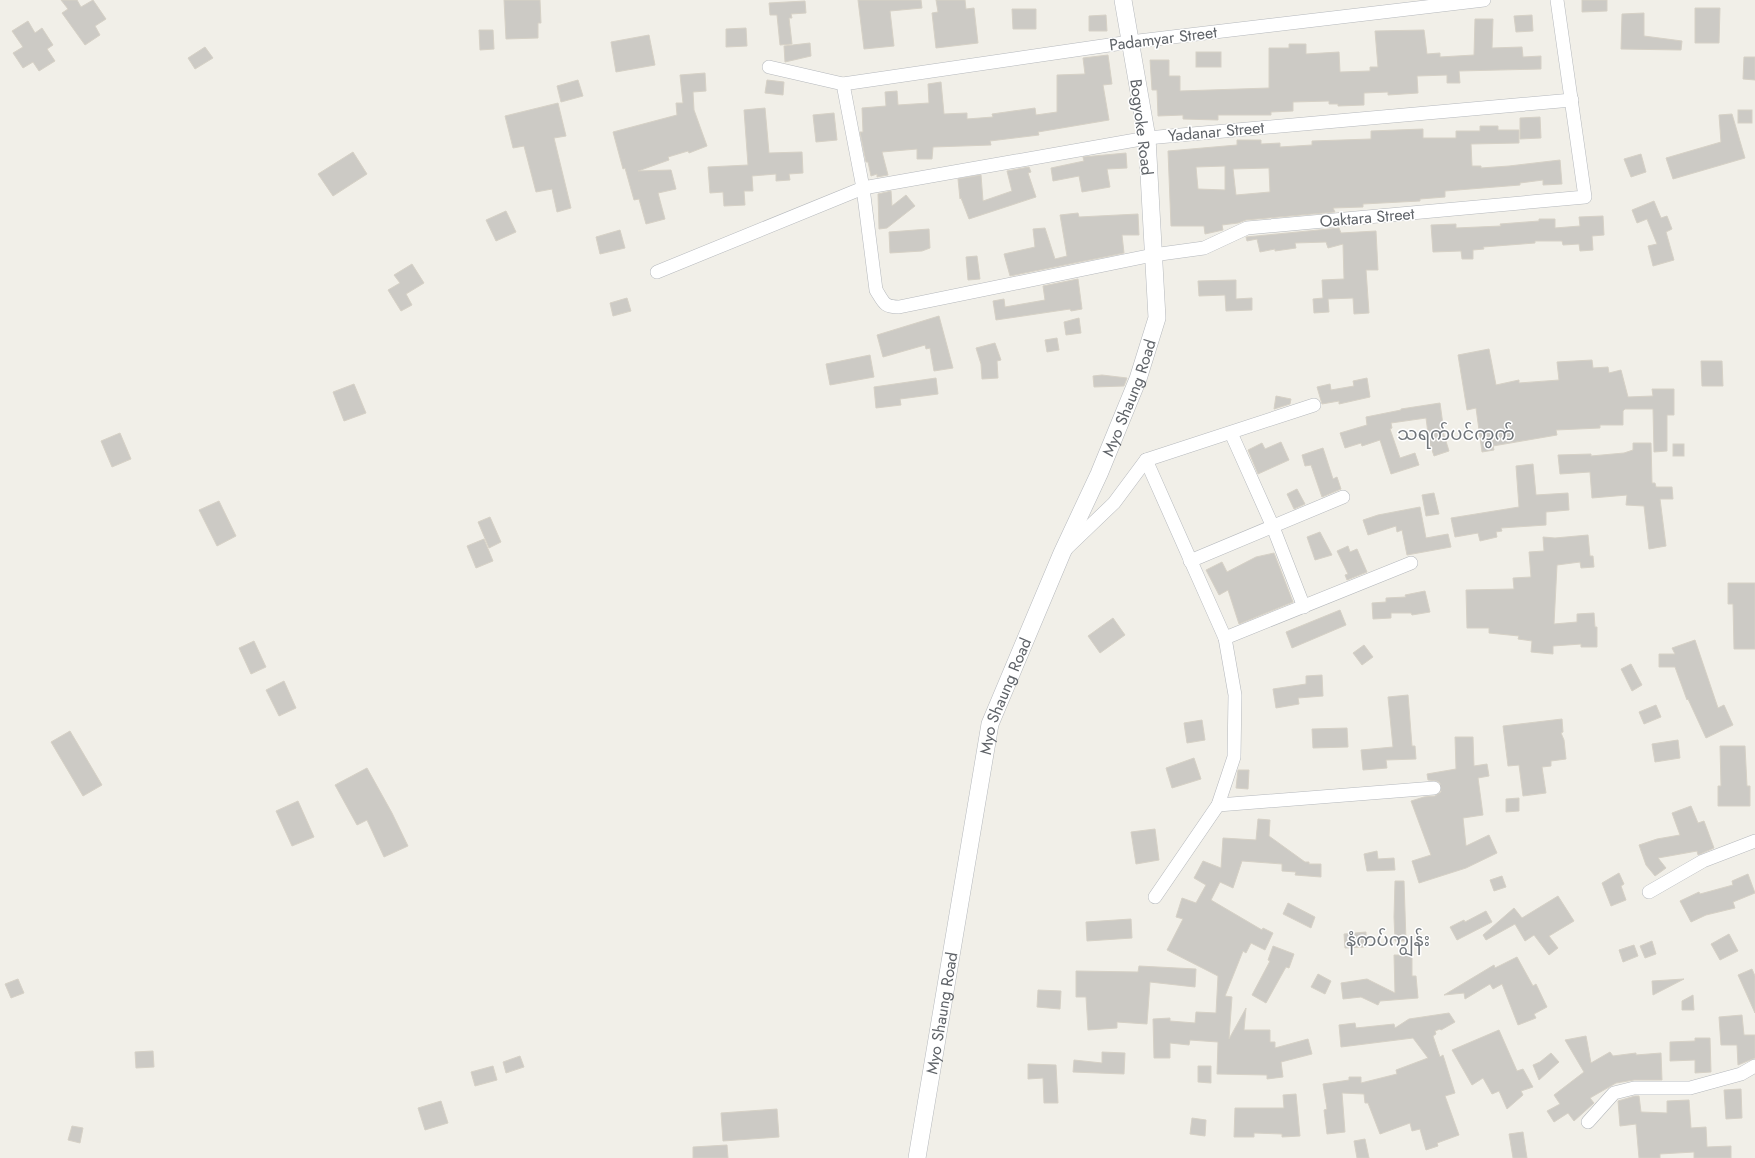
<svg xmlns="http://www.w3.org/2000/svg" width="1755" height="1158" font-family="Jost,'Noto Sans Myanmar',sans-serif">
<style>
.building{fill:#cccac5;stroke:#d6d1c6;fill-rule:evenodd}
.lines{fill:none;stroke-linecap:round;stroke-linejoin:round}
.minor-casing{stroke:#b5b8bc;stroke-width:14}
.tertiary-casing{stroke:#b5b8bc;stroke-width:18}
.minor{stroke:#fff;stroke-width:13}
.tertiary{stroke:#fff;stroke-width:17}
.labels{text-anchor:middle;stroke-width:3;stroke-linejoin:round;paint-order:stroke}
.street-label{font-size:16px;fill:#5f6368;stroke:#fff}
.quarter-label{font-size:18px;fill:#70757a;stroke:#fff}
</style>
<rect width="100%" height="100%" fill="#f1efe8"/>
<g class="building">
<path d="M61,0h16l4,7 12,-7 13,19 -11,7 5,9 -15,10 -23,-32 6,-4z"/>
<path d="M504,0h36l1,23h-3v15l-32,1z"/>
<path d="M858,0h63l1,8 -32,3 4,35 -30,3z"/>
<path d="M936,0h29l1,9 8,-1 4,35 -42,5 -4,-35 6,-1z"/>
<path d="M1582,0h25v11l-25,1z"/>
<path d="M805,1l1,12 -15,1 1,4h-3l3,26 -12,1 -3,-30h-7l-1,-12z"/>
<path d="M1695,8h25l-1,35h-24z"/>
<path d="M1012,9h24v20h-23z"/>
<path d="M1644,13v23l38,5 -1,9 -60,-1 1,-35z"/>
<path d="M1106,15l1,16h-18v-15z"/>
<path d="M1532,15l1,16 -17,1 -2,-16z"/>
<path d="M1475,19h18l-1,29 30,-1 1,10 18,-1v13l-82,2 1,12h-13v-8l-30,1 1,17 -30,2v-3l-24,1v12l-26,1v-2h-9v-3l-36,1v9l-22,1v3h-53v5l-35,-1v-4l-25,1 -1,-26h-5l-2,-30h19v16h11v15l89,-3v-40h20v-4h17v10l33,-2 1,20 30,-1v-4h8l-3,-36 49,-1 3,24 13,-1v4l34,-2z"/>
<path d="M28,21l7,12 7,-5 11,17 -6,4 8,12 -16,10 -6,-9 -10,6 -10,-15 10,-6 -11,-16z"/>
<path d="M746,28l1,18 -21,1v-18z"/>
<path d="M479,30h14l1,19 -14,1z"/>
<path d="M649,35l6,30 -39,7 -5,-30z"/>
<path d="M810,43l1,13 -26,6 -1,-16z"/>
<path d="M205,47l8,11 -18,11 -7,-11z"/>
<rect x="1196" y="52" width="25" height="15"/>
<path d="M1108,55l4,29 -9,1 6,35 -71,12 1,3 -49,6 1,4 -58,2 -1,12h-15v-10l-35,3 6,23 -11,2v-3l-6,2 -3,-14h-2l-6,-30h3l-1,-24 24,-2 -1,-14 12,-1 1,14 31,-2 -1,-19 13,-2 3,32 23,-1v6l26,-2 -1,-3 43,-6 1,7 21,-3v-37l28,-1 -2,-16z"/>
<path d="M1744,57h11v23l-12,-1z"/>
<path d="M705,73l1,18 -13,1 1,18 13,36 -18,7 -1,-2 -20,6 1,3 -31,11 33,-1 5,19 -18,4 7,26 -19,5 -7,-25 -5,1 -9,-32 -2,1 -10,-37 64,-17 -1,-12h7l-3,-28z"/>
<path d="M578,80l5,16 -22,6 -4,-16z"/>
<path d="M767,80l17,2 -1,13 -18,-2z"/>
<path d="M558,103l8,33 -12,2 17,70 -14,4 -5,-23 -16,3 -12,-46 -11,2 -8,-32z"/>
<path d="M765,108l4,45 33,-1 1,21 -14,1 1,6 -14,1v-7l-24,2 1,15h-9l1,14 -21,1 -1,-14 -13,1 -2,-26 40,-2 -4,-55z"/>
<rect x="1738" y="110" width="14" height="13"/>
<path d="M834,113l3,27 -21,2 -3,-27z"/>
<path d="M1732,114l13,44 -72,21 -7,-21 55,-16 -2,-27z"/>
<path d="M1540,117l1,21 -21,1v-21z"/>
<path d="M1480,126h18v4h21v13l-48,1 1,22h9v2l28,-2 51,-6 2,24 -19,1v-5l-23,3v2l-75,6v6l-25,2v2l-57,3v3l-30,1 2,4 -89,8 -8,3 -16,2 1,5 -18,4 -1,-8h-33l-3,-75 69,-6v-5h24v4l19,-1v4l32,-2v-4l59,-2v-8l52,-2v9h33v-7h24zM1225,166v24l-27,-1 -2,-22zM1269,168l1,24 -34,3 -3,-26z"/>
<path d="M353,152l14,22 -34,22 -15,-22z"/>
<path d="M1126,153l1,15 -20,1 3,18 -28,5 -3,-16 -26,5 -2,-13 33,-7 -1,-4z"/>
<path d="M1641,154l5,18 -15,5 -7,-18z"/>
<path d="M1029,167l2,5 -3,1 8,24 -67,22 -8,-21 -1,1 -2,-20 23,-4 2,26 29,-10 -5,-20z"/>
<path d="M891,191l1,15 14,-11 9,11 -28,22 -8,1 -1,-35z"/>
<path d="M1654,201l7,17 6,-2 5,13 -6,3 8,28 -21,6 -5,-20 9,-2 -10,-25 -10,4 -5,-13z"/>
<path d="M506,211l10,21 -20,9 -10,-21z"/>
<path d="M1078,213l1,4 59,-3 1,21h-17l2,18 -114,23 -6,-22 31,-7 -2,-18 12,-1 10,31 12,-3 -7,-41z"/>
<path d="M1603,216l1,19 -12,1 1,14 -13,1 -1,-7 -16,1 -1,-4h-27v2l-52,4 1,2 -11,1v9h-11l-1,-8 -28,1 -2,-27 25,-1v4l45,-2 -1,-2 39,-3v-2h16v9l25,-2 -1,-9z"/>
<path d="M1339,228l2,5 35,-2 2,39h-12l3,43 -15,1 -1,-16 -25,1 1,13 -15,1 -1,-14 10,-1 -1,-18 22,-1 -1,-35 -15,4 -2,-6 -31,1 1,5 -21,3v-2l-15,3 -3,-13 -10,2 -1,-4z"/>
<path d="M929,229l1,19 -8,3 -32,2 -1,-21z"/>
<path d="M620,230l5,18 -25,6 -4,-17z"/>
<path d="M977,256l3,23 -12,1 -2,-23z"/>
<path d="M412,264l12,19 -18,11 6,11 -11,6 -13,-21 12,-7 -6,-8z"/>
<path d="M1078,279l4,30 -11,2 -1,-2 -74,11 -3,-19 11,-2 1,8 40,-7 -2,-14z"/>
<path d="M1236,280v19l16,-1v12l-26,1 -1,-16 -26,1 -1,-15z"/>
<path d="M627,298l4,13 -18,5 -3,-13z"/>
<path d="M939,316l14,52 -19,3 -4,-23 -4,1 -1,-4 -42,12 -6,-22z"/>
<path d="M1079,318l2,15 -15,2 -2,-13z"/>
<path d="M1057,338l2,12 -12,2 -2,-12z"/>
<path d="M995,343l6,17 -4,1 1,17 -16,1 -1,-15 -5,-16z"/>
<path d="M1489,349l7,36 23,-5v3l40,-3 -2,-18 35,-2 1,8 15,-1 1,6 12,-3 7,27 25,-1 -1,-7h22v26h-7v36l-13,1 -1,-43h-28l-2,2v14h-23v3l-44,2 1,5 -64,11 1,4 -12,2 -6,-44 -9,2 -9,-55z"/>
<path d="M870,355l4,22 -44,8 -4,-21z"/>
<path d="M1701,361h21l1,25h-21z"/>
<path d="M1102,375l25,3 -3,8 -30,1 -1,-11z"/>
<path d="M936,378l2,16 -38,5 1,6 -25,3 -2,-21z"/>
<path d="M1367,378l3,19 -31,7v-3l-17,3 -5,-17 13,-3 1,6 23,-4 -1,-5z"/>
<path d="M354,384l12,29 -22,8 -11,-29z"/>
<path d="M1276,396l15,3 -1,5 -16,5z"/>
<path d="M1440,403l3,22h-2l8,26 -15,5 -5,-15 -3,-23 -35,5 1,5 -2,1 10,29 15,-5 4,12 -28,9 -11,-34 -18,6 -1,-3 -16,5 -5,-15 27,-8 -1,-8 35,-7v-1z"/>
<path d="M120,433l11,26 -19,8 -11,-26z"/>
<path d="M1281,442l8,18 -31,14 -10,-24 14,-7 3,6z"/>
<path d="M1633,443h18l1,40h3l1,4h16l1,12h-13l6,47 -17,3 -5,-43 -18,-1 1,-10 -35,3 -2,-26 -30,2 -2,-19 33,-1v2l33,-3 9,-3z"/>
<rect x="1673" y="444" width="11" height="12"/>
<path d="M1323,448l10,31 4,-2 4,12 -19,8 -11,-32 -6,1 -3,-11z"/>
<path d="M1533,464l3,31 32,-2 1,17 -23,2v13l-45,3 1,3 -6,1 1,5 -17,4 -2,-8 -23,4 -4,-19 68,-11 -3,-41z"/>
<path d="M1297,489l8,15 -11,5 -7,-15z"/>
<path d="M1434,493l5,21 -13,2 -4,-21z"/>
<path d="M219,501l17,35 -19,10 -18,-36z"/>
<path d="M1420,507l6,31 22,-4 3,13 -44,8 -5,-25 -5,2 -1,-6 -28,9 -5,-15 15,-5z"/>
<path d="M490,517l11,25 -12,6 -11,-26z"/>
<path d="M1320,532l12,23 -17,5 -8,-23z"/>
<path d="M1588,535l2,21h3l1,11 -13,1 -1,-6 -23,3 -3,59 23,-2v-8l17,-1 1,14h2v20h-16v-3l-28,2v8l-22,-2 1,-11 -14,-2 1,-3 -30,-3v-5h-22l-1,-38 48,-1 -1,-11 18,-1 -2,-25 15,-1 -1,-14 12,1z"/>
<path d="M484,539l9,22 -17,7 -9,-22z"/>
<path d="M1348,546l2,6 7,-3 10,23 -20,8 -2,-5 3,-1 -11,-23z"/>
<path d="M1274,553l19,49 -54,22 -11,-34 -9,5 -13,-25 16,-8 5,10 29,-15z"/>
<path d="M1728,583h27v66h-21l-1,-45h-5z"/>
<path d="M1425,591l5,21 -18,3 -1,-2h-20v5l-18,1 -1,-16 14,-1v-4l20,-1 -1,-2z"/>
<path d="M1340,610l6,15 -54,23 -6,-16z"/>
<path d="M1113,618l12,17 -25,18 -12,-17z"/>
<path d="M1695,640l23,68 6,-3 9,20 -27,13 -18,-39 -1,1 -12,-33h-16v-13h16l-3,-6z"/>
<path d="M254,641l12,26 -15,7 -12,-26z"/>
<path d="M1364,645l9,12 -11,8 -9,-12z"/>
<path d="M1631,664l11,21 -10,6 -11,-22z"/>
<path d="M1322,675l1,21 -25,2 1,6 -23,4 -3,-19 33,-5v-8z"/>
<path d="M284,681l12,27 -17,8 -13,-26z"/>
<path d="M1408,695l4,51h3l1,13 -30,1 1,8 -24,2 -2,-20 32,-3 -5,-50z"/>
<path d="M1656,705l5,12 -17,7 -5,-12z"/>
<path d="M1562,719l1,13 -2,1 3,7 2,19 -15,2v5l-9,1 4,26 -23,3 -4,-31 -11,1 -5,-40z"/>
<path d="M1202,720l3,20 -18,3 -3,-20z"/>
<path d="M1347,728l1,19 -35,1 -1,-19z"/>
<path d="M70,731l32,54 -19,11 -32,-54z"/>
<path d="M1455,737h18l1,29 13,-2 2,12 -11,2 5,37 -20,3 3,28 23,-11 8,18 -31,15 -47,15 -7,-22 19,-6 -20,-54 13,-4 11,-1 6,-4 -1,-9 -3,-2 -9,-1 -1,-6 29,-5z"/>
<path d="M1678,740l2,18 -25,4 -3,-18z"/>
<path d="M1720,746h25l2,40h3v20h-32v-20h3z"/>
<path d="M1194,758l7,21 -29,9 -6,-20z"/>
<path d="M367,768l25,45 16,33 -24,11 -17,-37 -10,5 -22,-40z"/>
<path d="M1238,770h11l-1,19 -12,-1z"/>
<path d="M1519,798v13l-13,1v-13z"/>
<path d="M298,801l16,36 -22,9 -16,-35z"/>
<path d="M1691,806l7,17 6,-2 10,27 -16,7 -1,-4 -39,7 8,10 -11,8 -9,-11 -7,-20 18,-6 23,-4 -8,-22z"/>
<path d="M1258,819l12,1 -1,16 36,26h4v2h12v13l-26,-2 1,-3 -14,-1v-7l-40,-3 -9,27 -13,-6 -9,18 51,30 1,-2 10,5 -8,17 -14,-7 -5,10 -3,-2 -18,45 7,1 -3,42 17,-31 -2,22h26v12h5v6l33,-9 4,15 -31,8 2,15 -16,2v-4l-50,-1 1,-32 -28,-2 -1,5 -19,-2v15h-16l-1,-39 17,-1v3l25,2 1,-11 20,1 2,-37 -51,-26 16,-31 -7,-2 6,-19 14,5 10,-18 -12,-7 9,-17 18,7 2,-30 33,2z"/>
<path d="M1155,829l4,31 -23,4 -5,-32z"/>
<path d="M1377,851l1,8 16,-1 1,12 -28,1 -3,-17z"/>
<path d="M1619,873l5,11 -3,2 5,14 -15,6 -9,-23z"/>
<path d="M1748,874l7,19 -22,9 2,6 -29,7 -15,7 -11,-21 19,-9 1,2 33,-9 -1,-4z"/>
<path d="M1502,876l4,11 -12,4 -4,-11z"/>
<path d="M1395,881h9l2,60h-11l-1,-24z"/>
<path d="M1558,896l16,25 -25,15 9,12 -9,7 -15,-20 -9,6 -10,-17 -29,16 -3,-5 31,-27 8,10z"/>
<path d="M1288,903l27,14 -4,11 -28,-14z"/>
<path d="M1486,911l6,11 -35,18 -7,-13 14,-7 1,2z"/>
<path d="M1131,919l1,19 -45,3 -1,-19z"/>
<path d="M1366,932v15l-21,1 -1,-14z"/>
<path d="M1729,934l9,17 -18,9 -9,-16z"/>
<path d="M1652,941l4,13 -11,4 -5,-12z"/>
<path d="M1634,945l4,11 -15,6 -4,-12z"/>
<path d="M1273,946l21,8 -5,14 -3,-1 -20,36 -14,-8 18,-34 -2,-1z"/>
<path d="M1394,955h18v21h4l2,22 -38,3 -2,4 -17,-8 -18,2 -2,-16 26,-4 28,14z"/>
<path d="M1517,957l16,29 3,-2 11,23 -13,7 2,4 -18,7 -16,-41 -9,5 -3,-5 -25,15 -1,-6 -20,2 50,-30 1,3z"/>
<path d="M1139,966l57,3 -1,18 -45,-5 -3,42 -30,-2v6l-29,2 -2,-33h-10v-26l62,1z"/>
<path d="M1752,969l3,7v37l-17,-38z"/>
<path d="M1318,974l13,7 -6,13 -14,-7z"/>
<path d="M18,979l6,14 -13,5 -6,-14z"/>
<path d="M1684,979l-31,16 -1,-14z"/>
<path d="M1038,990l23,1 -1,18 -23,-2z"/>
<path d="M1693,995l1,15h-12v-9z"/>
<path d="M1449,1013l6,9 -14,8 -1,-1 -5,2 1,3 -3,2 7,21 3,-2 12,38 -10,3 14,39 -22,8 1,3 -12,4 -6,-21 -8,2 -2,-8 -30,11 -12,-31h-3l-1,-9 -22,-1 3,39 -18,2 -3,-24 3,-1 -4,-25 26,-4v-3h12v6l36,-9 -1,-4 32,-12 -15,-20 -72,9 -2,-22 16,-2 1,5 38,-4 1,4 14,-9z"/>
<path d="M1742,1015l2,20h11v23l-17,7 -1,-20h-16l-2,-28z"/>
<path d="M1499,1030l18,41 6,-2 10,18 -12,4 2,4 -16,14 -8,-18 -7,3 -9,-16 -11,7 -20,-35z"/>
<path d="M1586,1036l5,27 19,-11 3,4 23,-3v2l25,-2 1,27h-28l-18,3 -26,15 4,5 -20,18 -6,-8 -14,9 -7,-11 13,-7 -6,-9 30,-23 -19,-32z"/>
<path d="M1695,1038h15l1,34 -16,1v-13l-25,1v-19l25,-1z"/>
<path d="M153,1051l1,16 -18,1 -1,-16z"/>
<path d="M1102,1052l23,1 -1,21 -51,-2 1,-12 28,3z"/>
<path d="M1551,1053l8,9 -20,18 -6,-15 7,-3z"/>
<path d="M520,1056l4,11 -18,6 -3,-11z"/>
<path d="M1028,1064l28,1 2,38h-14l-1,-25 -15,1z"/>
<path d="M493,1066l4,14 -22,6 -4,-14z"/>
<path d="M1198,1066h13v17l-13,-1z"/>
<path d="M1741,1089l1,29 -16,1 -2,-29z"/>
<path d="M1296,1094l4,42 -18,1v-3l-28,-1v4h-20l1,-29h49l-1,-13z"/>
<path d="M1635,1096h4l2,16 26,1v-12l22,-1 2,28 15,-1 1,20 24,-1v12h-37v-6l-34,2v4h-21l-3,-34 -16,2 -2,-25z"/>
<path d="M441,1101l7,22 -23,7 -7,-22z"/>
<path d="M777,1109l2,28 -56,4 -2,-28z"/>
<path d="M1192,1118l14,2 -1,16 -15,-2z"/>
<path d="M72,1126l11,2 -3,15 -12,-3z"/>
<path d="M1523,1132l4,26h-14l-4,-24z"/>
<path d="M1365,1139l4,19h-12l-3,-17z"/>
<path d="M727,1145l1,13h-35v-11z"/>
</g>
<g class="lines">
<g class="minor-casing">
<g id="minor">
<path d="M769,67l74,17 20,104 13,102c8,13 8,17 23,17l254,-52 51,-7 43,-20 338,-31 -28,-197"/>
<path d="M843,84l287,-42 354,-42"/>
<path d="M657,272l206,-84 284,-50 425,-38"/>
<path d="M1231,433l42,94 31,80"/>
<path d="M1146,460l79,178 10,57 -1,62 -16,48 -63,92"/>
<path d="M1067,548l47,-45 32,-43 168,-55"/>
<path d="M1190,561l153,-64"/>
<path d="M1225,638l186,-75"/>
<path d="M1218,805l216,-17"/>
<path d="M1649,892l54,-31 52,-20"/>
<path d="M1588,1122l26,-29 20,-5h56l51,-14 14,-8"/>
</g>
</g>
<g class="tertiary-casing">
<g id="tertiary">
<path id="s1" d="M917,1158l73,-434 72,-171 37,-79 39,-95 19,-61 -10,-180 -24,-138"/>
</g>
</g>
<use href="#minor" class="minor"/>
<use href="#tertiary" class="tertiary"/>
</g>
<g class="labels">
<g class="street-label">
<text transform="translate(1163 38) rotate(-7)" y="6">Padamyar Street</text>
<text transform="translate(1142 127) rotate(83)" y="6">Bogyoke Road</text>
<text transform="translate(1216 131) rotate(-5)" y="6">Yadanar Street</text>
<text transform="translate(1367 217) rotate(-5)" y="6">Oaktara Street</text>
<text dy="6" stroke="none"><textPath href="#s1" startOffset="795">Myo Shaung Road</textPath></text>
<text dy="6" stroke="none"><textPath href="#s1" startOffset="471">Myo Shaung Road</textPath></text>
<text dy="6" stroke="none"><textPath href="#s1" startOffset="147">Myo Shaung Road</textPath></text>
</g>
<g class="quarter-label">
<text x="1456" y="440">သရက်ပင်ကွက်</text>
<text x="1388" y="946">နံကပ်ကျွန်း</text>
</g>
</g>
</svg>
